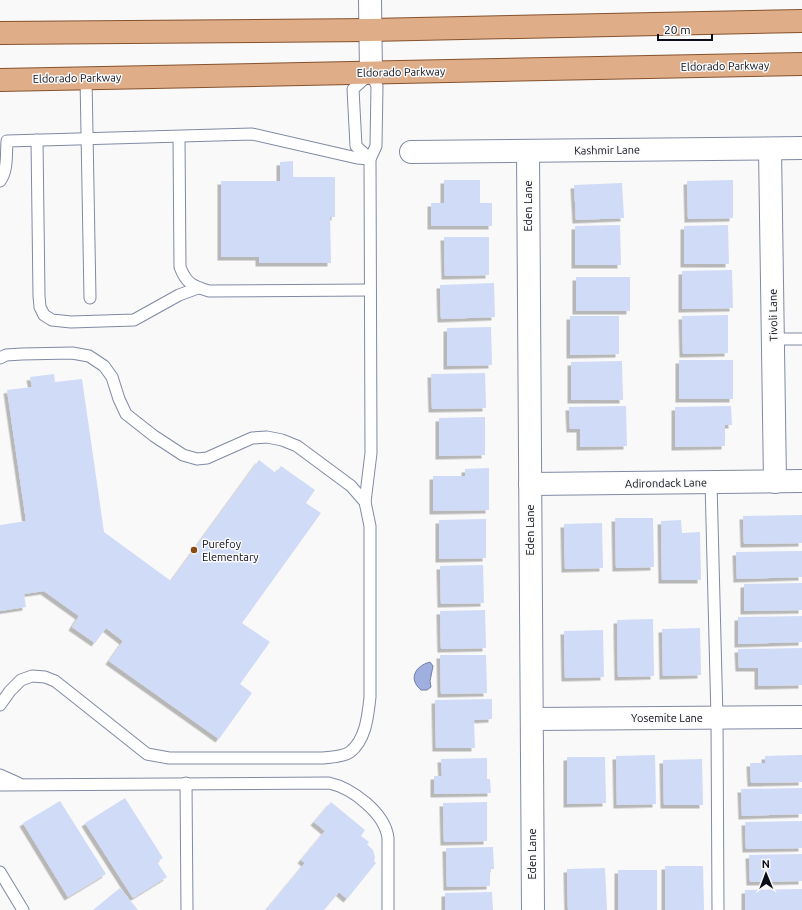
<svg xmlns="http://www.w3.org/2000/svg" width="802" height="910" font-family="Ubuntu,sans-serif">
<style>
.water{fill:#9fafdf;stroke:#727ea3}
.building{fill:#d0dbf8;filter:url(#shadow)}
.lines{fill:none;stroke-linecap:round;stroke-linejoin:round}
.lane-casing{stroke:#818aa5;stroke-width:13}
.street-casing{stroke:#818aa5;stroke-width:24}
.primary-casing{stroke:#86522d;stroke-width:24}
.lane{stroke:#fff;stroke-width:11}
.street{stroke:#fff;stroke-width:22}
.primary{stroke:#dfad88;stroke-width:22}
.poi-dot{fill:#8a4a13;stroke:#f9f9f9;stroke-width:1.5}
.labels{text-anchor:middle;stroke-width:3;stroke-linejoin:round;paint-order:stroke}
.street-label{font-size:11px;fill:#0a0d17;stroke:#f9f9f9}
.poi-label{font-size:11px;fill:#0a0d17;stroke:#f9f9f9;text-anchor:start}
</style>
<defs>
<filter id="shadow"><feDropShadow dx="-3.5" dy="3.5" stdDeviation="0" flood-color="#0004"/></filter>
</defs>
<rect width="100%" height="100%" fill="#f9f9f9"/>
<path class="water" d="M430,662l3,4 -3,15 1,6 -4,3h-6c-13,-11 -6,-24 9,-28z"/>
<g class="building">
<path d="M293,161v16h42v40h-5l1,46h-72v-6h-38v-76h59v-19z"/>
<path d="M444,180h36v23h12v23h-61v-23h13z"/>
<path d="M733,180v38l-45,1 -1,-38z"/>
<path d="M622,183l2,35 -48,2 -2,-35z"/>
<path d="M620,225l1,40h-46v-39z"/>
<path d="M728,225l1,39h-45v-38z"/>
<path d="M444,237h45v38l-44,1z"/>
<path d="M732,270l1,38 -51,1v-38z"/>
<rect x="576" y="277" width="54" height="34"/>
<path d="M494,283l1,34 -54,2 -1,-34z"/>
<path d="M728,315v38l-45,1 -1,-38z"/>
<path d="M570,316h49v38l-49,1z"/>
<path d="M491,327l1,38 -45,1v-38z"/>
<rect x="679" y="360" width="54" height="39"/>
<path d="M622,361l1,39h-52v-38z"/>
<path d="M485,373l1,35 -54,1 -1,-35z"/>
<path d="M54,374l1,8 27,-3 22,153 67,49 88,-121 17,13 5,-7 34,24 -9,13 15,10 -79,110 28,19 -30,42 12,9 -33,46 -110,-78 14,-20 -17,-13 -11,15 -23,-16 7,-11 -35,-25 -20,3 2,13 -26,4v-86l26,-4 -19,-131 25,-3 -2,-10z"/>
<path d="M626,406l1,40 -47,1v-18h-10l-1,-22z"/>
<path d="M731,406l1,19h-7v21l-50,1v-40z"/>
<path d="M485,417v38l-46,1v-38z"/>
<path d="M489,468v42l-56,1v-35h32v-7z"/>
<path d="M802,515v28l-58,1 -1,-28z"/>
<path d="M615,518h38l1,49 -38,1z"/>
<path d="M486,519v39l-47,1v-39z"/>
<path d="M681,520l1,13 18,-1 1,48h-39l-1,-59z"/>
<path d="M602,523l1,45 -38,1 -1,-45z"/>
<path d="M802,551v26l-65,2 -1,-27z"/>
<path d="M483,565l1,38 -43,1 -1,-38z"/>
<path d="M802,583v27l-58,1v-27z"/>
<path d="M485,610l1,38 -45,1 -1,-38z"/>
<path d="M802,616v26l-64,2v-27z"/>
<path d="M653,619l1,57 -36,1 -1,-57z"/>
<path d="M700,628l1,47 -38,1 -1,-47z"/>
<path d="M603,630l1,47 -39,1 -1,-47z"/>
<path d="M802,648v37l-44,1v-18h-19l-1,-19z"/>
<path d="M440,655h46l1,38 -46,1z"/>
<path d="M492,699v20l-18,1 1,28h-39l-1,-48z"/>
<path d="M655,755l1,49 -39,1 -1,-49z"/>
<path d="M802,755v27l-51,1 -1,-20h15v-7z"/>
<path d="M567,757h38l1,46 -39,1z"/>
<path d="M487,758v21h3l1,14 -57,1v-18h8l-1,-17z"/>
<path d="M702,759l1,46h-39l-1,-45z"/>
<path d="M802,788v26l-60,2 -1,-27z"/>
<path d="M125,798l38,60 -6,4 10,15 -34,21 -48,-75z"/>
<path d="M60,801l46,73 -38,23 -45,-74z"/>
<path d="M331,802l34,28 -4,6 8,6 -2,2 6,6 2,7 -1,4 2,2 -29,36 -8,-7 -15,18h-58l39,-47 -4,-3 24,-29 -11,-9z"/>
<path d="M487,802v39l-43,1 -1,-39z"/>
<path d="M802,821v27l-56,1 -1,-27z"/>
<path d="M493,847l1,22h-4v17l-43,1 -1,-39z"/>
<path d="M802,854v27l-52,1 -1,-27z"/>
<path d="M665,866h38l1,44h-39z"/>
<path d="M605,868l2,42h-39l-1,-41z"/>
<rect x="618" y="870" width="39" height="40"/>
<path d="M120,888l18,22h-45z"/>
<path d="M802,889v21h-57v-20z"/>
<path d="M492,892l1,18h-48v-17z"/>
</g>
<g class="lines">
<g class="lane-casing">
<g id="lane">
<path d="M86,78l4,220"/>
<path d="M179,137l1,130c6,16 12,19 29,24l161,-1"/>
<path d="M37,140l2,156 1,11 4,8 8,5 19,2 63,-2 45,-25 19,-7"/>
<path d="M0,181c8,-10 6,-28 7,-40l245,-7 105,24 13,1"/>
<path d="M773,339h29"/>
<path d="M0,358l6,-3 16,-1 50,-1 17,3 15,10 8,11 7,22 7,15 28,22 29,19 14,4 10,-1 45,-20 15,-1 15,3 15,6 54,40 14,16 5,24v171c-2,18 -4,43 -20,55 -7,5 -19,5 -27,6h-154l-22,-4 -78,-62 -14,-11 -10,-4 -13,-1 -11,4 -11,11 -10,14"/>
<path d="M711,482l6,236 1,192"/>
<path d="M365,502l6,-49 -1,-294 6,-13 1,-60 -6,-13 -18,16 3,57 14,13"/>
<path d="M0,775l18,8"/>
<path d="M186,783l1,127"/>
<path d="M0,785l329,-2c23,5 56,30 59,55v72"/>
<path d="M0,872l23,38"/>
</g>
</g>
<g class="street-casing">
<g id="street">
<path d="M370,0l1,73"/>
<path d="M770,149l5,333"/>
<path d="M528,151l5,759"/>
<path d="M411,152l391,-4"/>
<path d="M530,484l272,-3"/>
<path d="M532,719l270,-2"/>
</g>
</g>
<g class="primary-casing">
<g id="primary">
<path d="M0,33l370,-3 432,-9"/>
<path d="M0,80l802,-16"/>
</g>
</g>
<use href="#lane" class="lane"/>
<use href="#street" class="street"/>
<use href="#primary" class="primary"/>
</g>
<circle class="poi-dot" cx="194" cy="550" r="4"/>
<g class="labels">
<g class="street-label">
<text transform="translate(725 66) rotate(-1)" y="4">Eldorado Parkway</text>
<text transform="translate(401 72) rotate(-1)" y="4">Eldorado Parkway</text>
<text transform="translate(77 78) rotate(-1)" y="4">Eldorado Parkway</text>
<text transform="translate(607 150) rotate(-1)" y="4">Kashmir Lane</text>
<text transform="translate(528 206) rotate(-90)" y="4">Eden Lane</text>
<text transform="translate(773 315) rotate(-91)" y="4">Tivoli Lane</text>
<text transform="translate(666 483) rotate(-1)" y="4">Adirondack Lane</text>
<text transform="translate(530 530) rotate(-90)" y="4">Eden Lane</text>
<text x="667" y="722">Yosemite Lane</text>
<text transform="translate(532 854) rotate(-90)" y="4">Eden Lane</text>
</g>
<g class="poi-label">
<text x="202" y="548">Purefoy<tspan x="202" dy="13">Elementary</tspan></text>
</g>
</g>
<g transform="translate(766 874) rotate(359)" stroke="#f9f9f9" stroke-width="3" paint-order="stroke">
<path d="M0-3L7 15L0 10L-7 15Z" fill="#0a0d17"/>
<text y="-6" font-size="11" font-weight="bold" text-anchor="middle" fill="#0a0d17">N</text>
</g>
<path d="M658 34v6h54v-6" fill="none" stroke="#0a0d17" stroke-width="2"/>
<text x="664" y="34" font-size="12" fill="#0a0d17" stroke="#f9f9f9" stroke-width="3" paint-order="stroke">20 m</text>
</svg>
